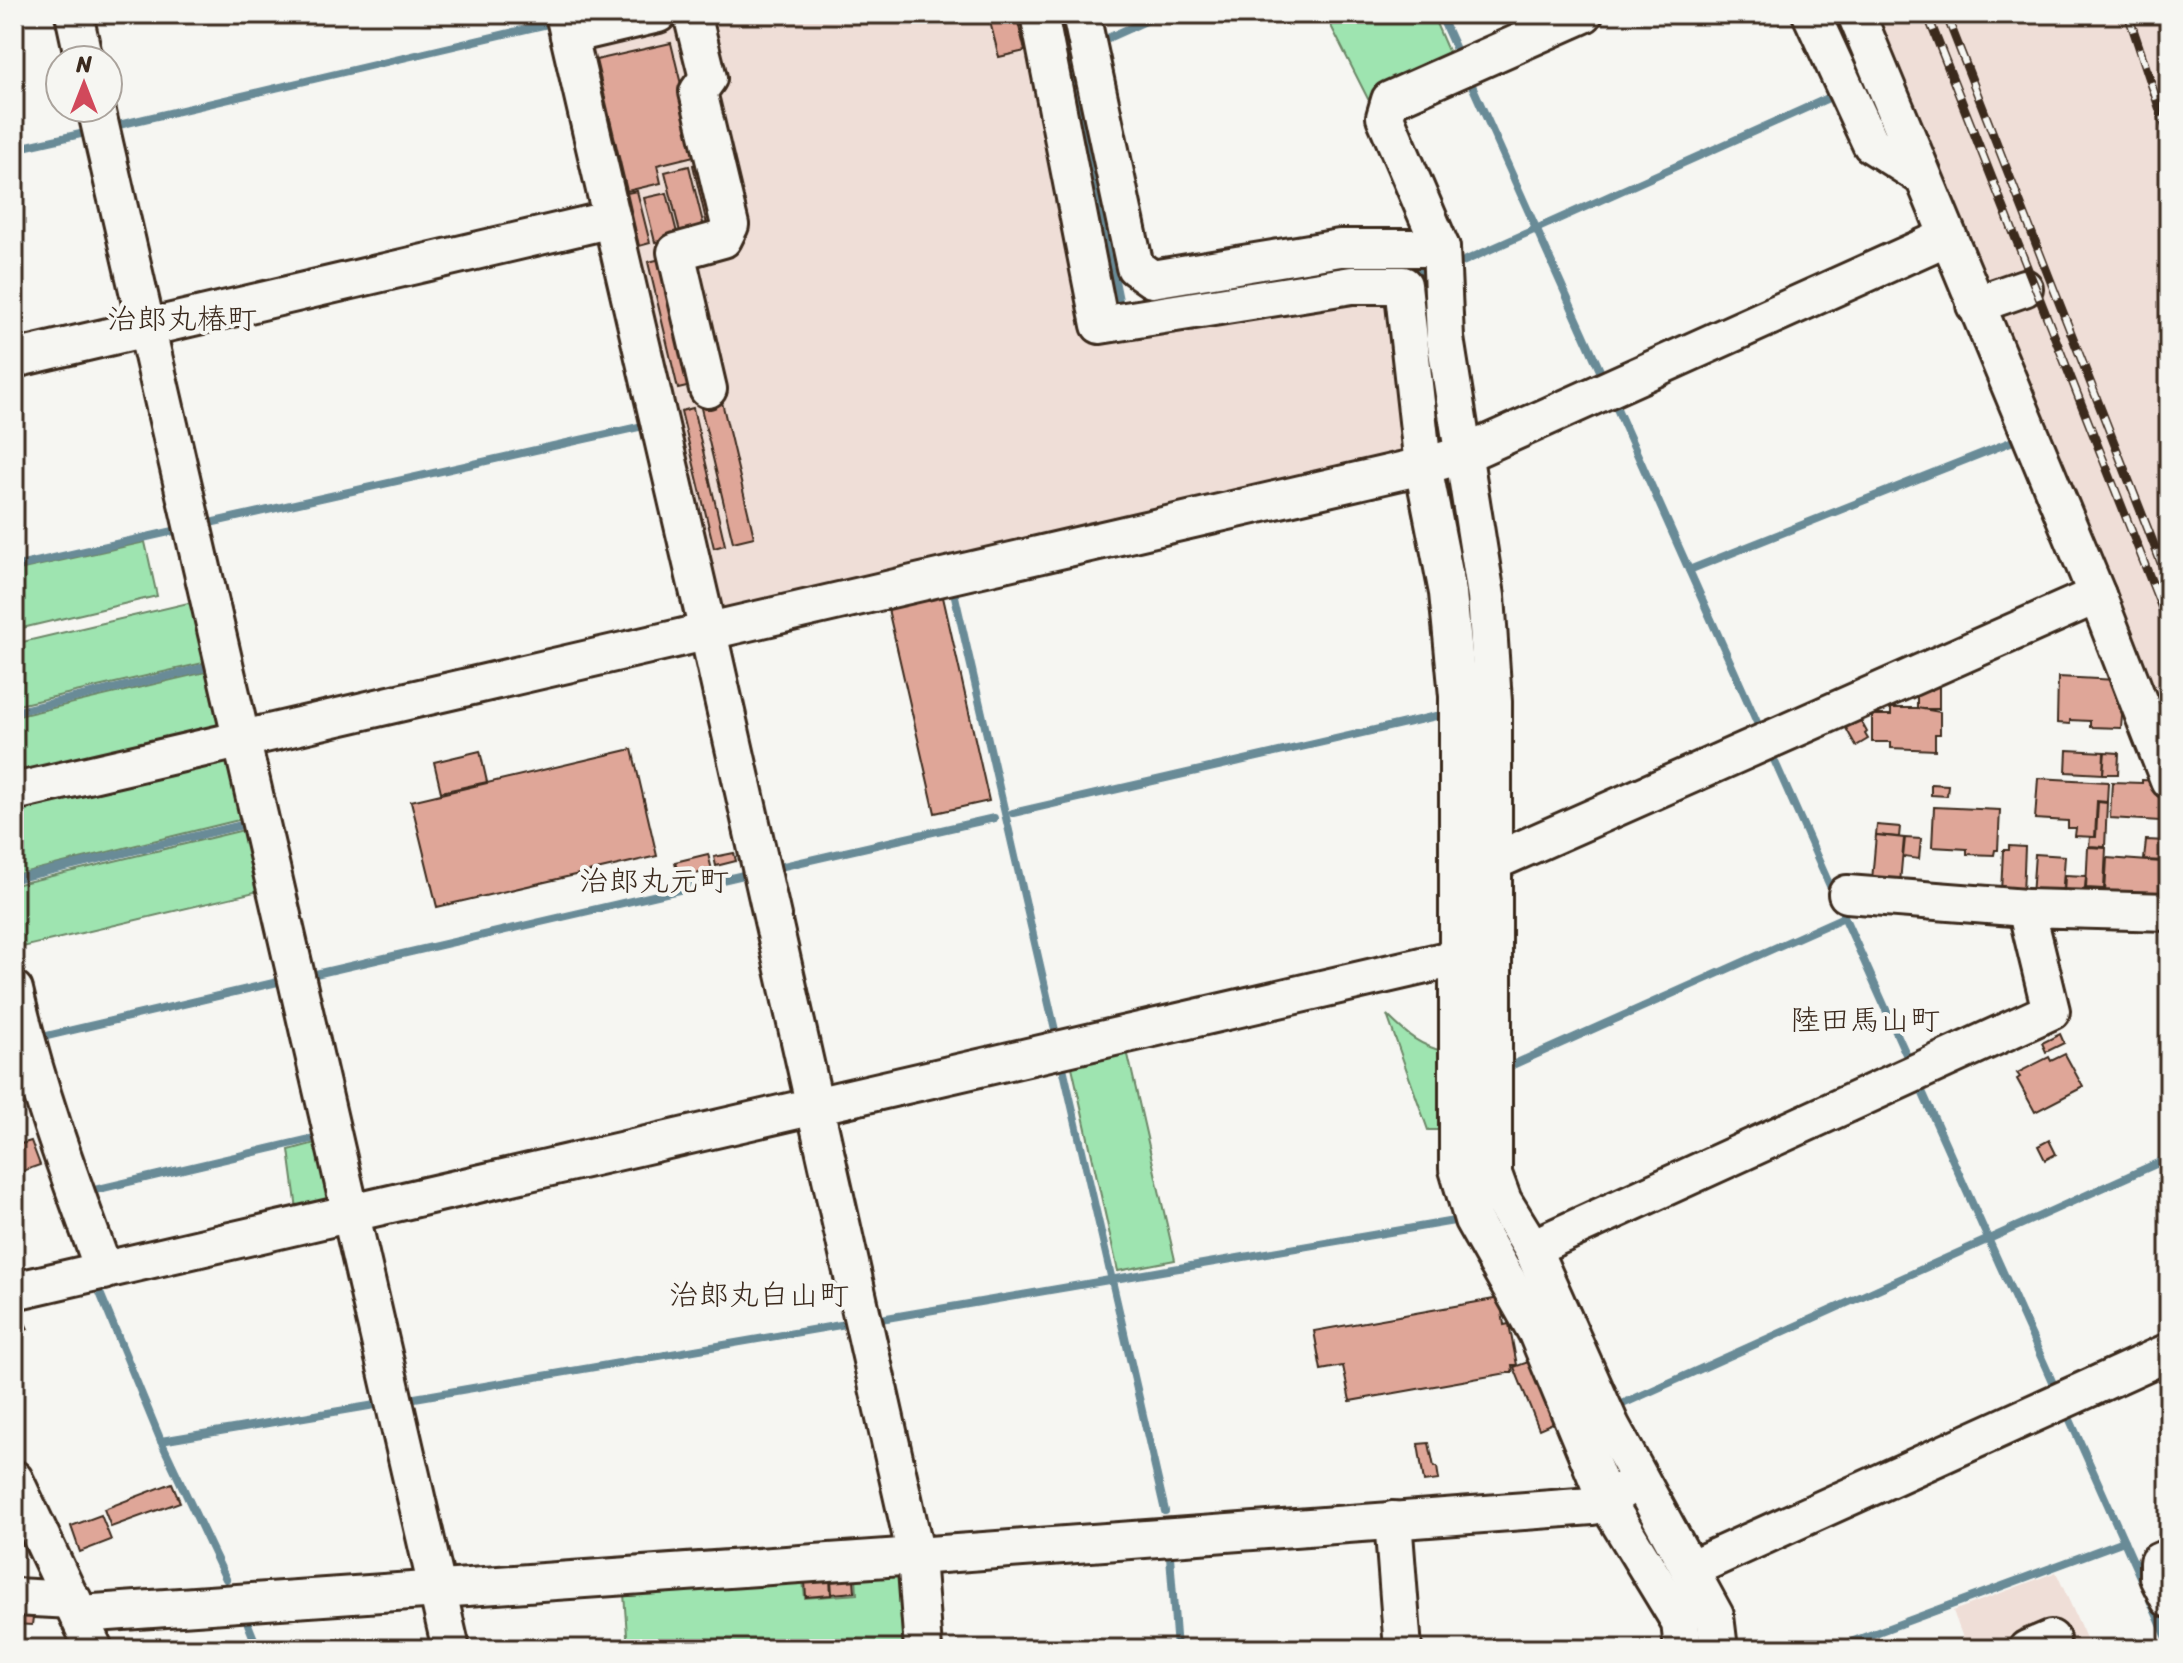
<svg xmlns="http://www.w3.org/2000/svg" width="2183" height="1663" font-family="Sriracha,'Klee One',sans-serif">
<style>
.built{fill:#efded7}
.green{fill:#9ee4b0;stroke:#6c8767;stroke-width:2}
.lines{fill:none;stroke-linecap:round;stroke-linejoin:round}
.stream{stroke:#698b97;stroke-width:8}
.building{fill:#dfa698;stroke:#3b2a1e;stroke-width:2}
.minor-casing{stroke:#3b2a1e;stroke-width:42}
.minor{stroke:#f6f6f2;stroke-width:36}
.rail-casing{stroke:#3b2a1e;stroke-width:9}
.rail{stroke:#f6f6f2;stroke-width:6;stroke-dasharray:18;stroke-linecap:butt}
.labels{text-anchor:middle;stroke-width:8;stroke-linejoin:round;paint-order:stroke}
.quarter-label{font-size:30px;fill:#3b2a1e;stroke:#f6f6f2}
</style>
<rect width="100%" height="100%" fill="#f6f6f2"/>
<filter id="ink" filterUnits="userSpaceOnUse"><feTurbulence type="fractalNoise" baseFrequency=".0125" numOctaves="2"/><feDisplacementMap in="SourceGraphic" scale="16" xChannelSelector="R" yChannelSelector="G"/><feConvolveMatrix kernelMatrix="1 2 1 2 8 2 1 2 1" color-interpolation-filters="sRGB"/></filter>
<g filter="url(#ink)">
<g class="built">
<path d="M573,14h561l-96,42 52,280 303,-40 17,141 -12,23 -671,157 -17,-11z"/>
<path d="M1872,14h297v711l-57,-136z"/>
<path d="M2056,1572l35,77h-124l-14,-38z"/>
</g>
<g class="green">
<path d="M1325,14h107l20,46 -84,39z"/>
<path d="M145,542l12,54 -143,34v-59z"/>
<path d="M188,603l12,8 12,50 -198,45v-62z"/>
<path d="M214,670l11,46 -8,16 -203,46v-61z"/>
<path d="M218,759l22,9 11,49 -237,58v-69z"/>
<path d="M252,828l12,47 -9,17 -241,57v-64z"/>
<path d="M1387,1015c21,21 32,30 61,38v77h-20z"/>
<path d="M1126,1046l49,214 -57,11 -48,-213z"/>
<path d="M326,1140l13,59 -41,18 -9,-67z"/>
<path d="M893,1573l13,12 5,64h-283l-4,-55 179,-14 2,18 52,-4 -1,-18z"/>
</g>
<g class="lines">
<g class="stream">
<path d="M1061,14l59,291 6,-1"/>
<path d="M1440,14l19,42"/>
<path d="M1099,42l62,-28"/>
<path d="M1470,81l132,294"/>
<path d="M110,127l442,-104"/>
<path d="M14,149l71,-16"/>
<path d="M1460,263l375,-168"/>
<path d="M1401,269h20l2,35"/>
<path d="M1262,281l75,-13 14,1"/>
<path d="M1614,402l146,327"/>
<path d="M1435,416l5,34"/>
<path d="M1444,468l22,128"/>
<path d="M205,524l438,-98"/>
<path d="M14,567l164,-37"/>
<path d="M1689,570l329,-131"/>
<path d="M954,592l103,447"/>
<path d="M14,712l193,-45"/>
<path d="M1771,753l63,142"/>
<path d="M1013,813l423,-97"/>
<path d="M775,868l219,-50"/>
<path d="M14,879l228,-54"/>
<path d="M1843,914l67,149"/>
<path d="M307,976l441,-102"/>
<path d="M34,1039l248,-58"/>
<path d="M1062,1063l103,448"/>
<path d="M1508,1067l336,-150"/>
<path d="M1920,1087l135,301"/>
<path d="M86,1192l233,-55"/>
<path d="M1499,1228l21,36"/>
<path d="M98,1288l63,153 65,138"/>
<path d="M875,1320l585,-100"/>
<path d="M403,1400l449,-77"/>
<path d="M1618,1406l551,-248"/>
<path d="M2067,1413l78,175"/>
<path d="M161,1441l220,-37"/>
<path d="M1636,1511l35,62"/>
<path d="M1170,1556l7,93"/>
<path d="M2150,1600l19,42"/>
<path d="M248,1624l10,25"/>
<path d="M1832,1649l292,-108"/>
</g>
</g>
<g class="building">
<path d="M988,14h28l9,37 -26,6z"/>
<path d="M671,43l27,112 -41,10 4,18 -34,8 -31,-131z"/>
<path d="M706,161l15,65 -13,3 -15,-64z"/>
<path d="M689,166l16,65 -24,5 -16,-64z"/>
<path d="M637,191l13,52 -11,3 -12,-53z"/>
<path d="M667,193l11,44 -23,5 -11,-44z"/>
<path d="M670,257l30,127 -22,5 -30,-127z"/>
<path d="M722,402l32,135 -21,5 -32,-134z"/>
<path d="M693,408l32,137 -11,3 -33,-137z"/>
<path d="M943,597l46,204 -54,12 -47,-204z"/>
<path d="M2058,677l59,3 7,10 -3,38 -31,-1v-6l-20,-1v4l-13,-1z"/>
<rect x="1917" y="687" width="22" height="22"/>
<path d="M1891,708h26l23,4v22h-5v16l-44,-2v-6h-19v-27h19z"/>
<path d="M1857,714l10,18 -2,2 3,5 -12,7 -14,-25z"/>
<path d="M632,749l25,107 -220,51 -26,-106z"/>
<path d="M2067,750l37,2 -1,22 -37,-2z"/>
<path d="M480,751l7,31 -46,10 -7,-30z"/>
<path d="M2105,752l14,1 -1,21h-15z"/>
<path d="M2038,778l70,4 -1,20 -10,-1 -2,36 -20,-1 1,-8h-8v-7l-33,-2z"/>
<path d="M2142,780l17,1 3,4 -2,36 -50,-3 2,-36 30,1z"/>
<path d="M1931,784l17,1 -1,11 -16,-1z"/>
<path d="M2098,802l9,1 -2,44 -16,-1 1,-9h6z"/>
<path d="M1934,807l66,3 -2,40h-3l-1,5 -27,-1v-5l-35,-2z"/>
<path d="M1877,825l23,2 -1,10 -23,-2z"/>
<path d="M1876,835l28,3 -4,45 -28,-3z"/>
<path d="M1905,838l16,1 -2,20 -16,-2z"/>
<path d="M2146,840l21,1 -2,20 -21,-1z"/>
<path d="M2009,846l16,1 -2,47 -22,-1 2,-43h6z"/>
<path d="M2088,847l18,1 -2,41 -18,-1z"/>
<path d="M734,853l2,8 -20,5 -2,-9z"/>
<path d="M708,854l4,16 -33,8 -4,-16z"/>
<path d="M2035,854l30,2 -3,42 -30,-2z"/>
<path d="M2107,858l55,4 -2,33 -55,-2z"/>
<path d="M2065,875l21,1 -2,22 -20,-2z"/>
<path d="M2060,1034l4,9 -18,9 -4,-9z"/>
<path d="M2065,1054l18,33 -48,25 -18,-33 3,-2 -3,-4 32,-16 2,4z"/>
<path d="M2049,1140l7,14 -11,6 -7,-14z"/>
<path d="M31,1141l9,24 -26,9v-28z"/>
<path d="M1500,1298l4,27 5,-1 8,41h-5l1,7 -163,29 -7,-35 -22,4 -7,-39z"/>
<path d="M16,1304l12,25 -12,6 -2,-30z"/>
<path d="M1531,1361l24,61 -16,7 -25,-62z"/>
<path d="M1429,1443l5,24h3l2,13 -15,2 -6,-38z"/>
<path d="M172,1483l8,19 -69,25 -7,-18z"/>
<path d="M101,1515l10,25 -31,12 -9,-26z"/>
<path d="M854,1578l1,14 -23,2 -1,-15z"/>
<path d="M830,1579l1,16 -25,2 -1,-16z"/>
<path d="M14,1608l20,2 -2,15 -18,-1z"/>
</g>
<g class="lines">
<g class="minor-casing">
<g id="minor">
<path d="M74,14l10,46"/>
<path d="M564,14l144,618 208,924 7,93"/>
<path d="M692,14l16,64 -10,14 32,133 -7,14 -47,13 32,137"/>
<path d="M1039,14l61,311 252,-40h51l20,181 25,127 10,103v473l15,51 64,113 70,169 73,120 3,27"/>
<path d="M1081,14l54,253 17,12 188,-31h101l4,90 41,258 7,106v472l10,27 29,47 79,178 104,190 4,33"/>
<path d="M1811,14l60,130 52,33"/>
<path d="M1856,14l241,581 72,185"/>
<path d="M569,35l89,-21"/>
<path d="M96,108l355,1541"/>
<path d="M1441,248l-56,-131 5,-17 194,-86"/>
<path d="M1975,305l49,-17"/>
<path d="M14,359l598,-140"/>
<path d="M14,792l1417,-328 31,-9 485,-218"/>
<path d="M1493,862l604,-267"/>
<path d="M1847,894l179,14"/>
<path d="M14,990c22,97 56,188 90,281"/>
<path d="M1532,1248l519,-237 -25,-103 143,4"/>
<path d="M14,1291l1442,-333"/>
<path d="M14,1479l80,170"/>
<path d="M1393,1520l10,129"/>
<path d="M2169,1557l-11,5v15l11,22"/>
<path d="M1690,1569l479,-217"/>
<path d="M14,1597l59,3"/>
<path d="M80,1614l836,-58 676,-50 15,-4 18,-13"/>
<path d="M2027,1649l24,-10"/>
</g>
</g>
<use href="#minor" class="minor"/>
<g class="rail-casing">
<g id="rail">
<path d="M1927,14l242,612"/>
<path d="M1946,14l223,569"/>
<path d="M2128,14l41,123"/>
</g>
</g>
<use href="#rail" class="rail"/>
</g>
</g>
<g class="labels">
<g class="quarter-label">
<text x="182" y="329">治郎丸椿町</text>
<text x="654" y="891">治郎丸元町</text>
<text x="1865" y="1030">陸田馬山町</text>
<text x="759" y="1305">治郎丸白山町</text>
</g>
</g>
<rect width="2183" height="1663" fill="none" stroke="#f6f6f2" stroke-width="48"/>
<rect x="24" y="24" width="2135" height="1615" fill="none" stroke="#3b2a1e" stroke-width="3" filter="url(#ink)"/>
<g transform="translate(84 84)"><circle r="38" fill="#f6f6f2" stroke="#aba49d" stroke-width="2"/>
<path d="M0-6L14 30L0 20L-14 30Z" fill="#d1495b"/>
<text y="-12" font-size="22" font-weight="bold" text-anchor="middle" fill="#3b2a1e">N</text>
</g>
</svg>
